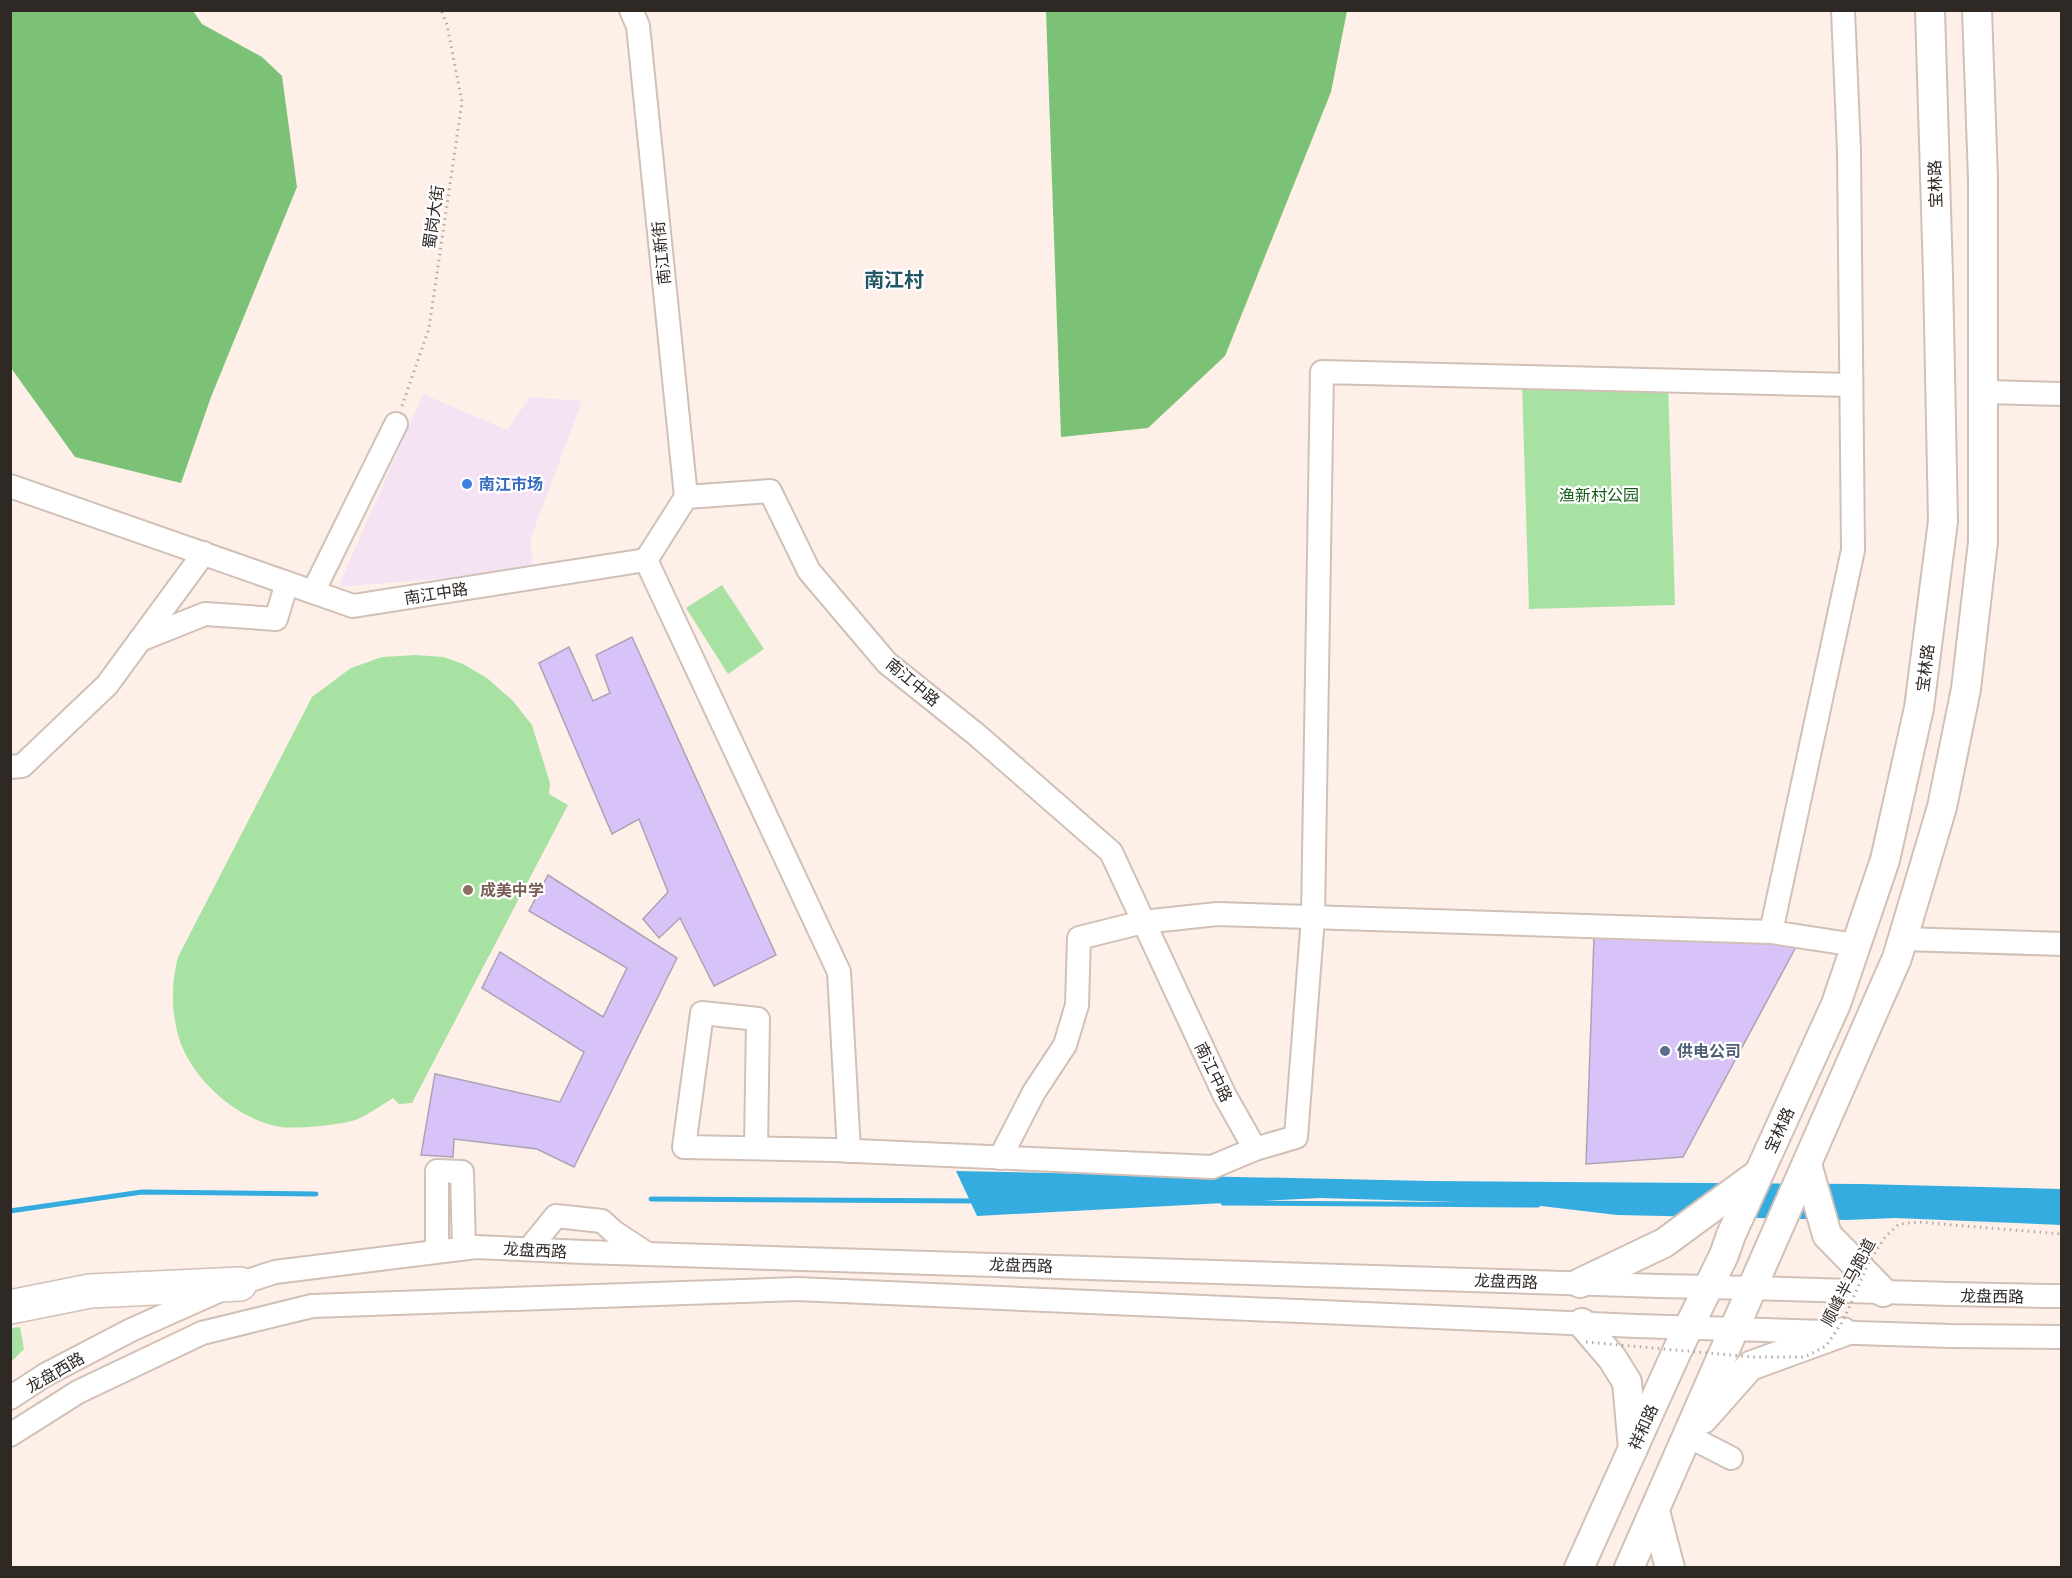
<svg xmlns="http://www.w3.org/2000/svg" width="2072" height="1578" font-family="Mulish,'Noto Sans SC',sans-serif">
<style>
.commercial{fill:#f5e3f4}
.green{fill:#a8e2a3}
.forest{fill:#7bc276}
.water{fill:#34ace0}
.lines{fill:none;stroke-linecap:round;stroke-linejoin:round}
.stream{stroke:#34ace0;stroke-width:5}
.building{fill:#d8c3f9;stroke:#a9a4b4;stroke-width:1.5}
.minor-casing{stroke:#d1c0b6;stroke-width:26}
.major-casing{stroke:#d1c0b6;stroke-width:32}
.highway-casing{stroke:#d1c0b6;stroke-width:36}
.path{stroke:#b5aaa4;stroke-width:3;stroke-dasharray:1.5 4.5;stroke-linecap:butt}
.minor{stroke:#fff;stroke-width:22}
.major{stroke:#fff;stroke-width:28}
.highway{stroke:#fff;stroke-width:33}
.path-bridge{stroke:#b5aaa4;stroke-width:3;stroke-dasharray:1.5 4.5;stroke-linecap:butt}
.shop-dot{fill:#3f7fe0;stroke:#fff;stroke-width:2}
.education-dot{fill:#8d6e63;stroke:#fff;stroke-width:2}
.service-dot{fill:#5c6f8a;stroke:#fff;stroke-width:2}
.labels{text-anchor:middle;stroke-width:4.5;stroke-linejoin:round;paint-order:stroke}
.street-label{font-size:16px;fill:#2f2925;stroke:#fff}
.shop-label{font-size:16px;font-weight:bold;fill:#366cbe;stroke:#fff;text-anchor:start}
.park-label{font-size:16px;fill:#115b12;stroke:#fff}
.education-label{font-size:16px;font-weight:bold;fill:#785e54;stroke:#fff;text-anchor:start}
.service-label{font-size:16px;font-weight:bold;fill:#4e5e75;stroke:#fff;text-anchor:start}
.quarter-label{font-size:20px;font-weight:bold;fill:#225765;stroke:#fff}
</style>
<rect width="100%" height="100%" fill="#fef0e8"/>
<path class="commercial" d="M423,394l84,36 23,-33 52,4 -51,136 1,34 -194,16z"/>
<g class="green">
<path d="M1668,382l7,223 -146,4 -7,-223z"/>
<path d="M722,585l42,64 -36,25 -42,-66z"/>
<path d="M416,655l28,2 19,7 24,14 26,23 19,24 18,58 -1,11 19,11 -156,298 -13,1 -6,-6c-11,7 -23,15 -35,21 -15,6 -61,10 -77,8 -42,-6 -90,-48 -102,-89 -8,-27 -8,-55 -1,-81l134,-260 39,-29 31,-11z"/>
<path d="M20,1327l4,22 -13,13v-34z"/>
</g>
<g class="forest">
<path d="M10,11h183l9,13 60,33 20,19 15,111 -86,210 -30,86 -106,-26 -64,-89z"/>
<path d="M1046,11h301l-16,81 -106,264 -77,72 -87,9z"/>
</g>
<path class="water" d="M956,1171l474,10 431,3 200,5v36l-166,-7 -48,2 -230,-5 -93,-11 -204,-6 -343,18z"/>
<g class="lines">
<g class="stream">
<path d="M651,1199l326,2"/>
<path d="M1223,1203l315,2"/>
<path d="M10,1211l132,-19 174,2"/>
</g>
</g>
<g class="building">
<path d="M632,637l144,318 -62,31 -34,-68 -21,20 -16,-19 25,-27 -29,-73 -27,15 -73,-171 30,-16 24,54 17,-8 -14,-38z"/>
<path d="M548,875l129,83 -103,209 -37,-18 -83,-10 -1,18 -32,-2 14,-81 125,28 24,-50 -102,-64 18,-36 103,65 24,-49 -98,-57z"/>
<path d="M1594,937l203,8 -114,212 -97,7z"/>
</g>
<g class="lines">
<g class="minor-casing">
<g id="minor">
<path d="M631,10l7,16 48,471"/>
<path d="M1843,10l6,141 4,399 -82,382 85,13"/>
<path d="M1983,392l79,2"/>
<path d="M10,486l343,120 293,-46 40,-63 84,-6 39,80 78,92 90,72 134,117 113,242 31,55 41,-12 17,-220 9,-545 529,13"/>
<path d="M646,560l193,412 10,179"/>
<path d="M313,592l83,-168"/>
<path d="M140,640l65,-26 71,5 11,-36"/>
<path d="M10,767l12,-1 85,-81 97,-132"/>
<path d="M1903,939l159,5"/>
<path d="M756,1148l2,-129 -56,-6 -18,134 150,3 378,17 43,-18"/>
<path d="M1000,1158l34,-66 31,-47 12,-40 2,-67 64,-16 74,-8 554,18"/>
<path d="M529,1249l27,-33 46,5 12,11 32,21"/>
<path d="M437,1251v-80l25,1 2,76"/>
<path d="M10,1398l35,-23 86,-45 92,-41 52,-17 201,-25 107,5 1077,34c134,2 268,9 402,10"/>
<path d="M10,1435l68,-43 124,-59 110,-27 485,-17 840,37 314,10 111,1"/>
<path d="M1688,1436l43,22"/>
</g>
</g>
<g class="major-casing">
<g id="major">
<path d="M1807,1164l20,71 56,57"/>
<path d="M1580,1283l84,-40 94,-69"/>
<path d="M1582,1323l30,35 15,24 6,67"/>
<path d="M1703,1419l47,-53 93,-34"/>
<path d="M1655,1511l15,57"/>
<path d="M1579,1568l98,-217 47,-96 7,-20 105,-231 49,-144 34,-152 24,-187 -5,-246 -8,-265"/>
<path d="M1629,1568l268,-610 45,-151 24,-118 17,-147v-363l-6,-169"/>
</g>
</g>
<g class="highway-casing">
<path id="highway" d="M10,1307l80,-16 150,-7"/>
</g>
<path class="path" d="M402,406l27,-78 33,-226 -15,-77 -6,-15"/>
<use href="#minor" class="minor"/>
<use href="#major" class="major"/>
<use href="#highway" class="highway"/>
<path class="path-bridge" d="M1586,1342l167,15h52l21,-11 17,-25 27,-61 16,-24 13,-12 19,-2 144,12"/>
</g>
<circle class="shop-dot" cx="467" cy="484" r="6"/>
<circle class="education-dot" cx="468" cy="890" r="6"/>
<circle class="service-dot" cx="1665" cy="1051" r="6"/>
<g class="labels">
<g class="street-label">
<text transform="translate(1935 184) rotate(-92)" y="6">宝林路</text>
<text transform="translate(433 217) rotate(-82)" y="6">蜀岗大街</text>
<text transform="translate(661 253) rotate(-96)" y="6">南江新街</text>
<text transform="translate(436 593) rotate(-9)" y="6">南江中路</text>
<text transform="translate(1925 668) rotate(-83)" y="6">宝林路</text>
<text transform="translate(913 682) rotate(40)" y="6">南江中路</text>
<text transform="translate(1214 1072) rotate(64)" y="6">南江中路</text>
<text transform="translate(1779 1130) rotate(-65)" y="6">宝林路</text>
<text transform="translate(535 1250) rotate(3)" y="6">龙盘西路</text>
<text transform="translate(1021 1265) rotate(2)" y="6">龙盘西路</text>
<text transform="translate(1506 1281) rotate(2)" y="6">龙盘西路</text>
<text transform="translate(1848 1282) rotate(-62)" y="6">顺峰半马跑道</text>
<text transform="translate(1992 1296) rotate(1)" y="6">龙盘西路</text>
<text transform="translate(55 1372) rotate(-30)" y="6">龙盘西路</text>
<text transform="translate(1643 1427) rotate(-66)" y="6">祥和路</text>
</g>
<g class="shop-label">
<text x="479" y="490">南江市场</text>
</g>
<g class="park-label">
<text x="1599" y="501">渔新村公园</text>
</g>
<g class="education-label">
<text x="480" y="896">成美中学</text>
</g>
<g class="service-label">
<text x="1677" y="1057">供电公司</text>
</g>
<g class="quarter-label">
<text x="894" y="287">南江村</text>
</g>
</g>
<rect width="2072" height="1578" fill="none" stroke="#2f2925" stroke-width="24"/>
</svg>
